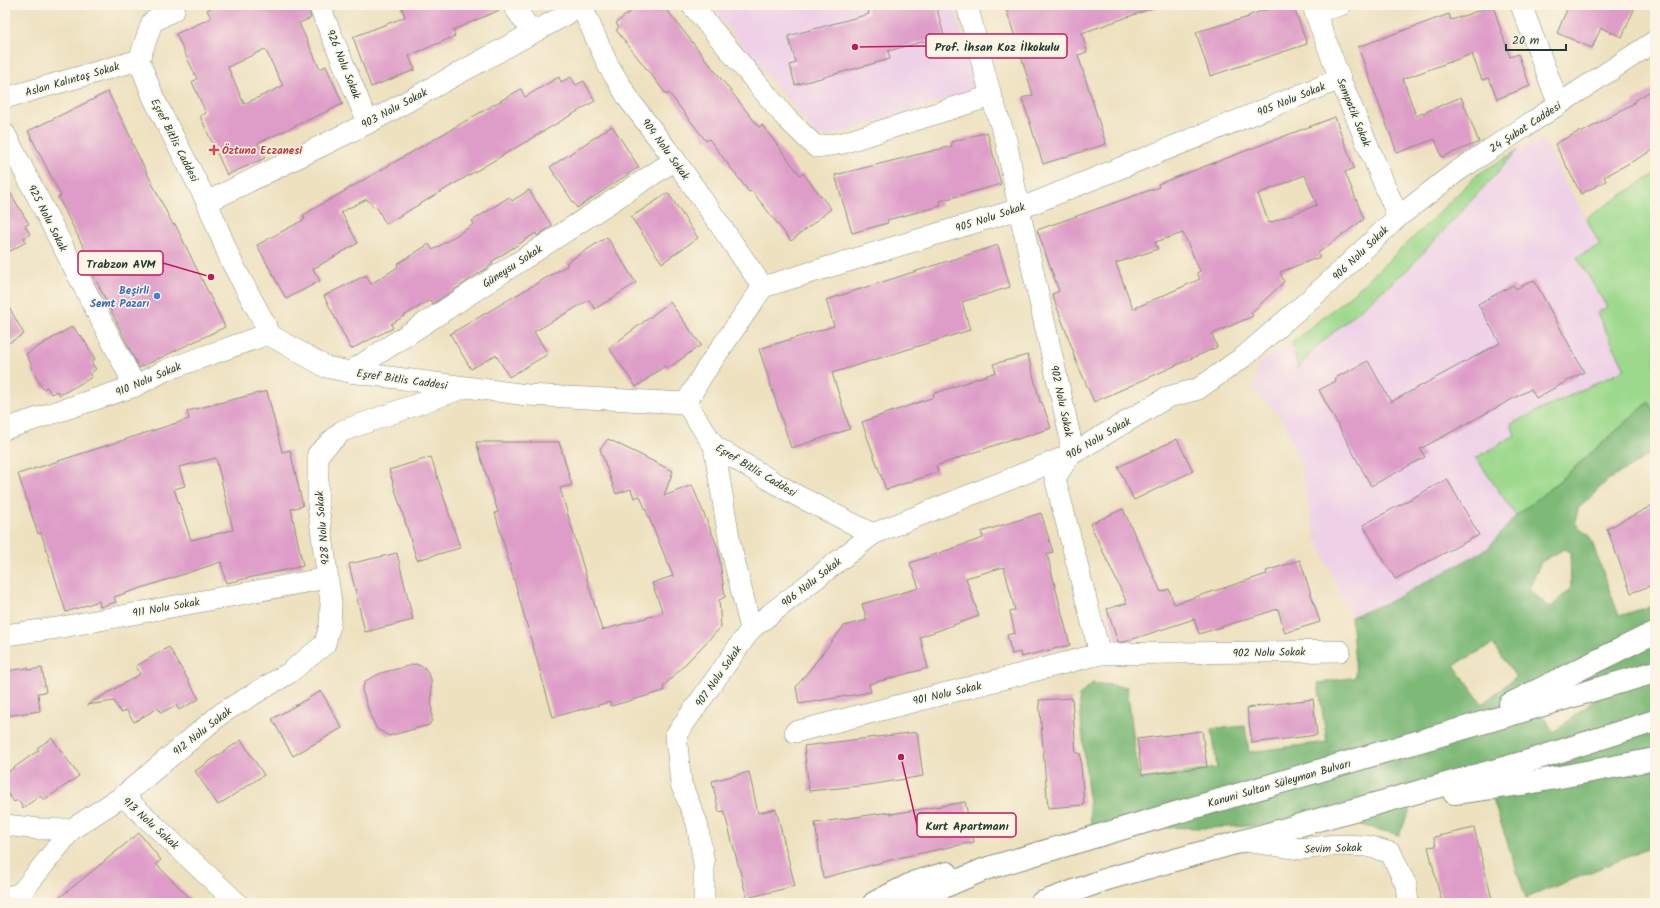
<svg xmlns="http://www.w3.org/2000/svg" width="1660" height="908" font-family="Kalam,sans-serif">
<style>
.built{fill:#eed0e7}
.green{fill:#9dd98d;stroke:#5e8b60}
.forest{fill:#7eb978;stroke:#4e7b56;fill-rule:evenodd}
.building{fill:#de9dc8;fill-rule:evenodd}
.lines{fill:none;stroke-linecap:round;stroke-linejoin:round}
.minor-casing{stroke:#868f7a;stroke-width:22}
.major-casing{stroke:#868f7a;stroke-width:24}
.minor{stroke:#fff;stroke-width:21}
.major{stroke:#fff;stroke-width:22}
.health-dot{fill:#e0444e;stroke:#fcf5e5;stroke-width:1.5}
.shop-dot{fill:#3f7fe0;stroke:#fcf5e5;stroke-width:1.5}
.labels{text-anchor:middle;stroke-width:3;stroke-linejoin:round;paint-order:stroke}
.street-label{font-size:11px;fill:#1f3d34;stroke:#fcf5e5}
.health-label{font-size:11px;font-weight:bold;fill:#be3a42;stroke:#fcf5e5;text-anchor:start}
.shop-label{font-size:11px;font-weight:bold;fill:#366cbe;stroke:#fcf5e5;text-anchor:end}
.leader{fill:none;stroke:#c2185b;stroke-width:1.5}
.callout-dot{fill:#c2185b;stroke:#fcf5e5;stroke-width:1.5}
.callout{fill:#fcf5e5;stroke:#c2185b;stroke-width:1.5}
.callout-label{font-size:12px;text-anchor:middle;font-weight:bold;fill:#1f3d34}
</style>
<rect width="100%" height="100%" fill="#fcf5e5"/>
<filter id="ink" filterUnits="userSpaceOnUse"><feTurbulence type="fractalNoise" baseFrequency=".025" numOctaves="2"/><feDisplacementMap in="SourceGraphic" scale="8" xChannelSelector="R" yChannelSelector="G"/><feConvolveMatrix kernelMatrix="1 2 1 2 8 2 1 2 1" color-interpolation-filters="sRGB"/></filter>
<filter id="wash" filterUnits="userSpaceOnUse"><feTurbulence type="fractalNoise" baseFrequency=".012" numOctaves="4" result="noise"/><feDisplacementMap in="SourceGraphic" scale="16" xChannelSelector="R" yChannelSelector="G"/><feGaussianBlur stdDeviation="0.9" result="paint"/><feColorMatrix in="noise" values="0 0 0 0 0 0 0 0 0 0 0 0 0 0 0 0 0 1.4 0 .05"/><feComposite in="paint" operator="in"/></filter>
<g filter="url(#wash)">
<rect width="100%" height="100%" fill="#ede1bf"/>
<g class="built">
<path d="M710,5h243l25,85 -138,43 -22,4z"/>
<path d="M1544,141l20,39 65,114 -32,19 52,89 -133,114 -29,33 -96,52 -40,16 -35,-79 -15,-69 -17,-48 -31,-32 6,-27 33,-19 66,-53 56,-53 63,-62 41,-25z"/>
</g>
<g class="green">
<path d="M1518,150l-110,119 -93,79 -17,21 -6,-26 66,-54 56,-52 63,-62z"/>
<path d="M1655,174v239l-6,-11 -112,98 -21,16 -40,-58 39,-23 -4,-11 114,-55 -28,-56 10,-6 -30,-50 23,-12 -14,-27z"/>
</g>
<path class="forest" d="M1649,402l6,11v39l-47,28 -30,29 -3,14 15,14 29,79 36,-11v241l-129,52 -38,-113 -74,16 -15,34 -54,-14 -139,7 -115,-2 -12,-130 13,-13 35,4 12,93 78,-12 -5,-39 33,-3 4,26 78,-10 -9,-59 38,-6 -5,-60 40,-16 96,-52 29,-33 46,-37zM1564,549l6,3 1,36 -21,20 -21,-19 12,-27zM1493,644l23,33 -34,27 -28,-39zM1573,667l25,30 -44,35 -25,-36z"/>
<g id="blocks">
<g class="building">
<path d="M217,5h90l4,13 -12,5 21,46 6,-3 17,38 -85,39 7,15 -38,17 -27,-59 6,-3 -14,-31 5,-3 -21,-45 35,-16 -4,-8zM265,49l18,37 -39,18 -16,-37z"/>
<path d="M401,5h100l1,4 -49,21 2,6 -46,20 6,14 -44,17 -18,-50 52,-20z"/>
<path d="M639,5h24l96,122 3,-2 38,50 3,-2 28,36 -40,32 -39,-50 -3,1 -40,-53 -3,2 -37,-48 -2,2 -51,-65 3,-2 -3,-5z"/>
<path d="M867,5h69l8,31 -56,15 2,8 -95,26 -5,-20 6,-2 -8,-27 81,-22z"/>
<path d="M1005,5h150l1,2 -74,26 5,19 -9,3 28,89 -63,20 -21,-66 11,-3z"/>
<path d="M1279,5h14l14,39 -97,32 -14,-44 53,-15 -1,-1z"/>
<path d="M1569,5h67l-14,32 -21,-9 -9,20 -35,-15z"/>
<path d="M1493,6l17,51 8,-3 12,32 -33,13 -8,-21 -7,2 -10,-26 -69,25 13,37 45,-19 18,45 -37,15 -7,-18 -38,14 -39,-106 91,-33 2,6z"/>
<path d="M559,77l2,5 10,-5 5,8 8,-4 11,20 -209,123 -10,-18 -3,1 -6,-8 -26,13 17,31 -45,26 7,12 -34,18 -29,-54 48,-26 -2,-4 218,-126 4,8z"/>
<path d="M1655,88v61l-51,28 2,4 -25,13 -26,-50 25,-13 1,2 53,-30 -1,-1z"/>
<path d="M108,92l24,48 -1,1 42,84 2,-1 50,103 -86,41 -50,-102 3,-2 -34,-67 3,-1 -33,-65z"/>
<path d="M1335,117l19,51 -9,4 19,47 -46,34 2,4 -40,15 4,10 -33,31 2,3 -41,18 5,13 -123,55 -21,-48 1,-1 -22,-59 7,-3 -22,-61 122,-43 -1,-3zM1305,175l12,30 -48,18 -11,-29zM1183,233l17,38 -3,2 3,6 -67,30 -17,-46 42,-14 -3,-7z"/>
<path d="M612,126l27,41 -62,41 -27,-41z"/>
<path d="M987,132l14,52 -61,17 1,5 -54,14 1,3 -36,10 -17,-58 117,-29 -1,-4z"/>
<path d="M5,184l24,40 -4,2 5,8 -6,4 2,4 -21,12z"/>
<path d="M529,190l23,36 -15,10 -1,-3 -45,29 2,2 -60,40 -3,-4 -39,24 2,4 -42,21 -27,-53 42,-21 5,9 27,-17 -1,-3 32,-20 4,6 41,-26 -2,-3 37,-24 3,4z"/>
<path d="M668,193l30,45 -36,25 -31,-46z"/>
<path d="M607,237l29,46 -41,26 -6,-9 -55,32 14,22 -39,23 -13,-22 -25,14 -21,-35 118,-69 -2,-2z"/>
<path d="M998,245l12,42 -48,15 8,28 -138,43 18,56 -59,19 -32,-99 75,-23 -8,-26z"/>
<path d="M1534,280l50,92 -48,26 -5,-9 -111,60 5,8 -54,29 -52,-96 17,-9 -1,-3 33,-17 23,41 109,-59 -22,-39 35,-19 3,4z"/>
<path d="M5,300l19,34 -19,11z"/>
<path d="M670,302l31,43 -34,24 -2,-3 -29,21 -27,-39z"/>
<path d="M73,326l6,10 2,-1 14,24 -4,3 5,7 -6,4 2,4 -14,8 -18,10 -3,-4 -6,3 -4,-7 -4,2 -12,-20 2,-1 -7,-14z"/>
<path d="M1028,355l12,47h2l9,26 -36,12v-2l-79,28 2,6 -52,18 -24,-68 72,-25 -1,-3 63,-22 -3,-8z"/>
<path d="M267,391l15,61 8,-2 13,56 -12,3 12,57 -77,17 -5,-21 -107,35 2,5 -16,5 -1,-6 -33,11 -25,-79 -3,1 -20,-60 171,-55 -2,-8zM216,458l17,72 -42,10 -17,-51 11,-3 -6,-19z"/>
<path d="M608,439l65,32 -9,25 28,-11 26,63 7,49 -6,3 2,27 -58,60 1,4 -53,15 -1,-4 -57,15 -58,-204 3,-1 -22,-70h83l13,43 -12,3 42,142 61,-17 -11,-30 21,-7 -33,-80 -6,2 -3,-9 -15,5 -16,-45z"/>
<path d="M1177,439l16,32 -59,29 -16,-33z"/>
<path d="M431,457l29,91 -43,12 -28,-90z"/>
<path d="M1447,479l32,56 -84,44 -32,-54z"/>
<path d="M1655,504v80l-24,9 -24,-64z"/>
<path d="M1123,509l38,83 8,-3 5,15 93,-30 -1,-3 34,-11 20,62 -35,11 -7,-24 -79,25 -5,-15 -70,23h-6l-11,-33 20,-6 -37,-79z"/>
<path d="M1041,513l12,39 -6,2 23,91 -49,12 -1,-5 -8,2 -5,-19 8,-2 -5,-21 5,-2 -11,-43 -38,11 13,38 -59,21 8,31 -59,16 2,8 -72,12 -3,-17 48,-61 23,-6 -5,-16 57,-16 -9,-25 73,-25 -2,-6z"/>
<path d="M397,553l16,67 -48,12 -16,-68z"/>
<path d="M169,647l30,52 -20,11 -3,-5 -15,8 -3,-5 -24,14 -8,-12 -5,3 -7,-12 -27,4 53,-31 -4,-8z"/>
<path d="M416,664l9,4 6,11 1,41 -3,5 -40,11 -12,-7 -6,-12 -9,-27 3,-9 16,-8z"/>
<path d="M28,668v2l14,-2 4,24 -8,1 2,18 -35,5v-45z"/>
<path d="M321,691l21,37 -49,28 -21,-37z"/>
<path d="M1072,698l4,55h4l4,52 -36,3 -9,-108z"/>
<path d="M1313,699l4,36 -65,8 -5,-35z"/>
<path d="M1202,731l5,36 -65,8 -5,-36z"/>
<path d="M917,732l6,44 -54,9 -60,6 -5,-45z"/>
<path d="M52,738l27,38 -35,24 -4,-4 -17,12 -5,-8 -4,2 -9,-12v-16l34,-24 -2,-2z"/>
<path d="M241,740l23,35 -46,30 -23,-34z"/>
<path d="M749,772l9,41 18,-4 19,77 -48,12 -23,-87 -5,1 -7,-31z"/>
<path d="M965,802l9,40 -76,16 -75,20 -8,-55 75,-11 1,2z"/>
<path d="M1474,828l18,71 -15,4h-35l-14,-56 8,-1 -2,-9z"/>
<path d="M139,833l22,27 -5,4 39,39h-142z"/>
</g>
</g>
</g>
<g filter="url(#ink)">
<use href="#blocks" fill-opacity="0" stroke="#868f7a" stroke-width="1"/>
<g class="lines">
<g class="minor-casing">
<g id="minor">
<path d="M172,5l2,5 -22,12 -13,38 15,39 53,103 24,59 34,63 3,10 58,33 24,5 177,23 159,8 28,43 80,48 79,40"/>
<path d="M319,5l49,118"/>
<path d="M513,5l19,27"/>
<path d="M581,5l27,60 22,36 45,59 88,127"/>
<path d="M692,5l94,113 30,29 27,-4 148,-47"/>
<path d="M967,5l24,91 15,44 13,69 51,227v19l-15,23 45,176"/>
<path d="M1314,5l1,7 25,67 58,138"/>
<path d="M1521,5l38,100"/>
<path d="M1315,12l26,-7"/>
<path d="M5,98l134,-38"/>
<path d="M5,134l130,252"/>
<path d="M207,202l161,-79 199,-109 10,-9"/>
<path d="M350,372l325,-212"/>
<path d="M686,403l17,-29 60,-87 256,-78 321,-130"/>
<path d="M5,429l130,-43 31,-16 102,-36"/>
<path d="M751,629l122,-95 197,-79 98,-58 30,-8 48,-34 79,-69 73,-69 58,-45 199,-131"/>
<path d="M5,635l52,-7 270,-50"/>
<path d="M795,732l305,-78 240,-3"/>
<path d="M123,796l99,-83 67,-40 36,-29 5,-20 1,-21 -13,-98v-51l24,-23 121,-43"/>
<path d="M5,825l35,4h32l51,-33 114,107"/>
<path d="M1245,841l56,8 35,-4 31,1 24,7 15,32 2,18"/>
<path d="M5,898l16,-5 51,-64"/>
<path d="M704,903v-39l-7,-41 -16,-39 -5,-49 75,-106 -21,-85 -16,-98"/>
</g>
</g>
<g class="major-casing">
<g id="major">
<path d="M1510,704l133,-66 12,-4"/>
<path d="M1454,793l74,-10 127,-24"/>
<path d="M874,903l41,-21 32,-9"/>
<path d="M907,903l78,-34 670,-197"/>
<path d="M1041,903l66,-24 425,-119 123,-39"/>
</g>
</g>
<use href="#minor" class="minor"/>
<use href="#major" class="major"/>
</g>
</g>
<path class="health-dot" d="M212 144h4v4h4v4h-4v4h-4v-4h-4v-4h4z"/>
<circle class="shop-dot" cx="157" cy="296" r="4"/>
<g class="labels">
<g class="street-label">
<text transform="translate(344 64) rotate(68)" y="4">926 Nolu Sokak</text>
<text transform="translate(72 79) rotate(-16)" y="4">Aslan Kalıntaş Sokak</text>
<text transform="translate(1291 99) rotate(-22)" y="4">905 Nolu Sokak</text>
<text transform="translate(394 108) rotate(-28)" y="4">903 Nolu Sokak</text>
<text transform="translate(1354 112) rotate(68)" y="4">Sempatik Sokak</text>
<text transform="translate(1525 127) rotate(-33)" y="4">24 Şubat Caddesi</text>
<text transform="translate(175 140) rotate(63)" y="4">Eşref Bitlis Caddesi</text>
<text transform="translate(666 149) rotate(54)" y="4">904 Nolu Sokak</text>
<text transform="translate(990 217) rotate(-18)" y="4">905 Nolu Sokak</text>
<text transform="translate(48 218) rotate(63)" y="4">925 Nolu Sokak</text>
<text transform="translate(1360 253) rotate(-44)" y="4">906 Nolu Sokak</text>
<text transform="translate(512 266) rotate(-33)" y="4">Güneysu Sokak</text>
<text transform="translate(148 379) rotate(-23)" y="4">910 Nolu Sokak</text>
<text transform="translate(402 379) rotate(8)" y="4">Eşref Bitlis Caddesi</text>
<text transform="translate(1062 401) rotate(78)" y="4">902 Nolu Sokak</text>
<text transform="translate(1098 438) rotate(-30)" y="4">906 Nolu Sokak</text>
<text transform="translate(756 470) rotate(31)" y="4">Eşref Bitlis Caddesi</text>
<text transform="translate(322 528) rotate(-95)" y="4">928 Nolu Sokak</text>
<text transform="translate(811 582) rotate(-38)" y="4">906 Nolu Sokak</text>
<text transform="translate(166 607) rotate(-10)" y="4">911 Nolu Sokak</text>
<text transform="translate(1269 652) rotate(-1)" y="4">902 Nolu Sokak</text>
<text transform="translate(718 676) rotate(-55)" y="4">907 Nolu Sokak</text>
<text transform="translate(947 693) rotate(-13)" y="4">901 Nolu Sokak</text>
<text transform="translate(202 731) rotate(-38)" y="4">912 Nolu Sokak</text>
<text transform="translate(1279 783) rotate(-16)" y="4">Kanuni Sultan Süleyman Bulvarı</text>
<text transform="translate(151 823) rotate(42)" y="4">913 Nolu Sokak</text>
<text transform="translate(1333 848) rotate(-2)" y="4">Sevim Sokak</text>
</g>
<g class="health-label">
<text x="222" y="154">Öztuna Eczanesi</text>
</g>
<g class="shop-label">
<text x="149" y="294">Beşirli<tspan x="149" dy="13">Semt Pazarı</tspan></text>
</g>
</g>
<path class="leader" d="M855 47L926 46M211 277L163 263M901 757L917 825"/>
<g class="callout-dot">
<circle cx="855" cy="47" r="4"/>
<circle cx="211" cy="277" r="4"/>
<circle cx="901" cy="757" r="4"/>
</g>
<g class="callout">
<rect x="926" y="34" width="141" height="24" rx="4"/>
<rect x="78" y="251" width="85" height="24" rx="4"/>
<rect x="917" y="813" width="99" height="24" rx="4"/>
</g>
<g class="callout-label">
<text x="997" y="51">Prof. İhsan Koz İlkokulu</text>
<text x="121" y="268">Trabzon AVM</text>
<text x="967" y="830">Kurt Apartmanı</text>
</g>
<rect width="1660" height="908" fill="none" stroke="#fcf5e5" stroke-width="20"/>
<path d="M1506 44v6h60v-6" fill="none" stroke="#1f3d34" stroke-width="2"/>
<text x="1512" y="44" font-size="12" fill="#1f3d34" stroke="#fcf5e5" stroke-width="3" paint-order="stroke">20 m</text>
</svg>
